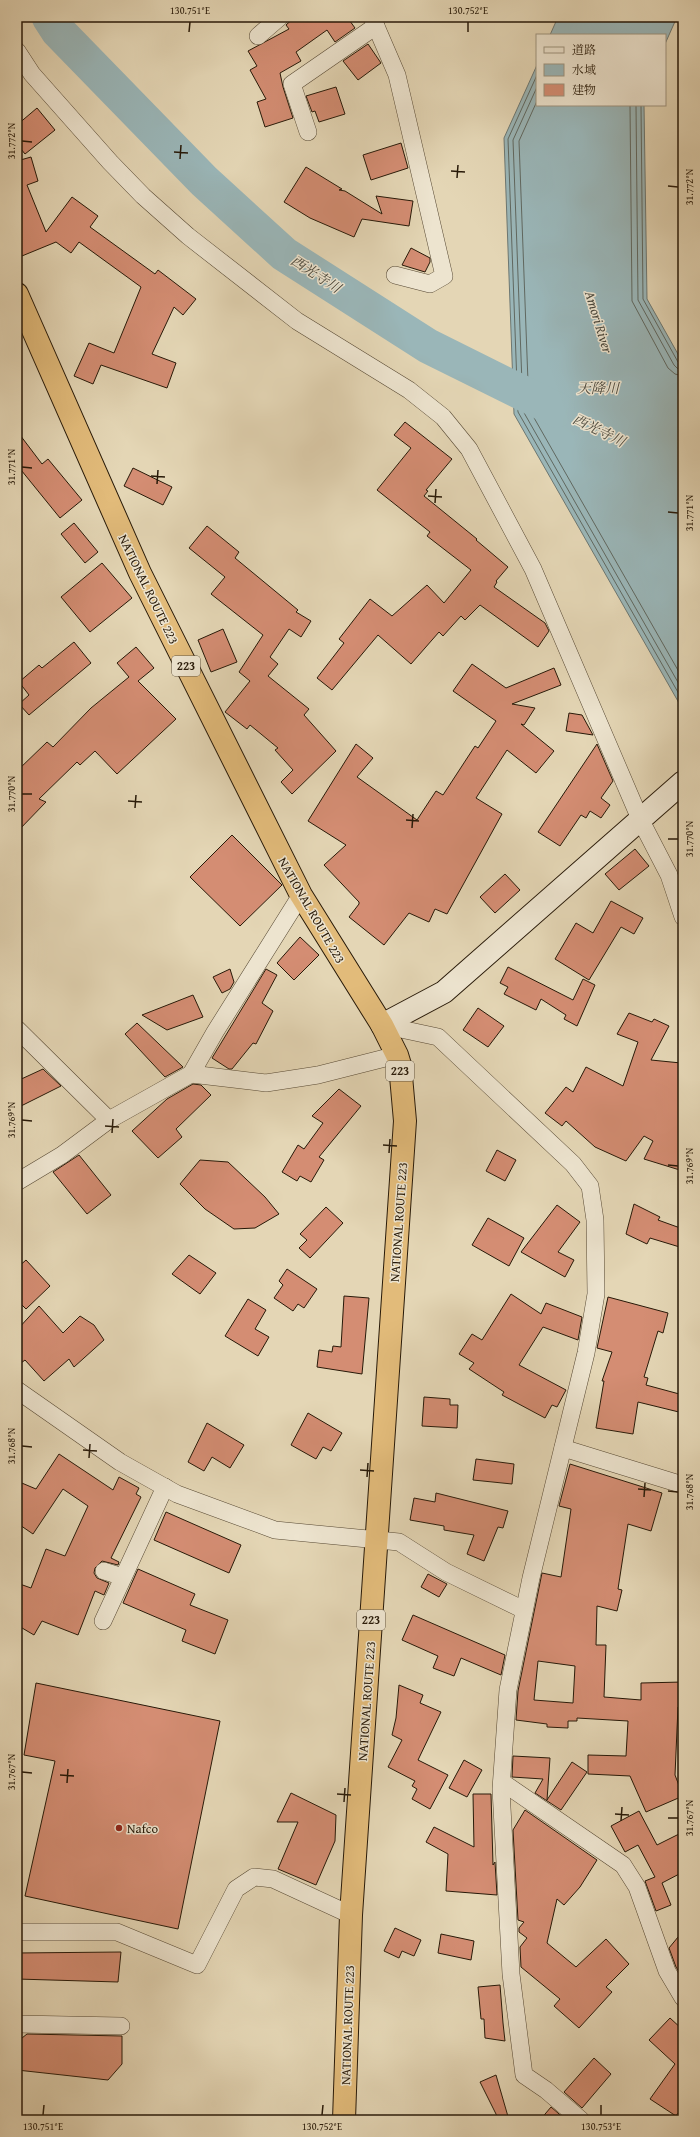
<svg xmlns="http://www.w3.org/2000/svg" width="700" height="2137" font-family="'Gentium Book Plus','Noto Serif JP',serif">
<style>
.water{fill:#9ab6b8;stroke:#6c7772}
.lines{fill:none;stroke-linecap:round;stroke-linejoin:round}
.shore{stroke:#606860;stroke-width:1}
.river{stroke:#9ab6b8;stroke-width:35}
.building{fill:#d48d73;stroke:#271908;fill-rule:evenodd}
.street-casing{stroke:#564833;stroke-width:18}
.secondary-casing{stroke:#271908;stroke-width:24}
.highway-casing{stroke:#271908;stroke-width:24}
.street{stroke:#ede4cf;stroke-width:17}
.secondary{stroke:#ede4cf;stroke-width:22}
.highway{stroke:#e2bb7a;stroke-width:22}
.ticks{fill:none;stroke:#271908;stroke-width:1.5}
.poi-dot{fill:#8f2418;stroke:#ede4cf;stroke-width:1.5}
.labels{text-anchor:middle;stroke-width:3;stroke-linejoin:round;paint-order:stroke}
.shield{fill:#ede4cf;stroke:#625644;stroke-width:1}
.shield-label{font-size:12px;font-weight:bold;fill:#271908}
.street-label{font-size:13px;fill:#271908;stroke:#ede4cf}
.poi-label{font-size:13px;fill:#271908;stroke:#ede4cf;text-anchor:start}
.water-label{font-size:14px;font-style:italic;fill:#4a483d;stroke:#ede4cf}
.neatline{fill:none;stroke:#271908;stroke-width:1.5}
.ticks-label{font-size:10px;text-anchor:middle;fill:#271908}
</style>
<rect width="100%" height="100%" fill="#e4d6b5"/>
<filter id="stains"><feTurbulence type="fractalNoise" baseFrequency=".005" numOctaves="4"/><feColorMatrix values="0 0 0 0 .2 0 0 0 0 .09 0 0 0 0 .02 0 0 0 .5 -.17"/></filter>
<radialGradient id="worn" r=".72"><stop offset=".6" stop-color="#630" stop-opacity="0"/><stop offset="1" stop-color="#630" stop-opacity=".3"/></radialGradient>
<g class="water">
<path d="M558,17h119l-12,27v-9h-115z"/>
<path d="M537,65v40h107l3,194 36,64v347l-169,-296 -10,-276z"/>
</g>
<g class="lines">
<g class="shore">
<path d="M537,75l-29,64 10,273 165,289"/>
<path d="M537,87l-24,53 10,271 160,280"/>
<path d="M537,101l-18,40 10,268 154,270"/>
<path d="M630,105l2,196 36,67 7,6 8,2"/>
<path d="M636,105l2,195 36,65 4,4h5"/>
<path d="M641,105l2,194 35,63 5,2"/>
</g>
<path class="river" d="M49,17l9,14 146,150 80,73 144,92 129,64"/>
</g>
<g class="building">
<path d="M295,17h52l8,11 -20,14 -8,-12 -31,22 5,9 -21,12 3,14 10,31 -28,9 -8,-25 9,-3 -16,-29 7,-4 -9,-15 41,-22 -3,-4z"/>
<path d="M368,44l13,19 -23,17 -15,-19z"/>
<path d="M336,87l9,27 -26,8 -4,-11 -3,1 -6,-16z"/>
<path d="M37,108l18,22 -30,24 -8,-10v-19z"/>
<path d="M401,143l7,25 -37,12 -8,-25z"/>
<path d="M31,157l7,24 -11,4 19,47 26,-35 26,19 -8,11 65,47 3,-4 38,29 -13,16 -9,-8 -22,47 24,9 -9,25 -66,-23 -8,19 -19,-8 15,-33 25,10 27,-66 -62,-45 -8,11 -15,-11 -39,16v-97z"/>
<path d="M306,167l36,22 -3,1 6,1 37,23 -6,-18 37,5 -4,25 -47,-7 -8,18 -44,-19 -26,-16z"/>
<path d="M411,248l19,10v4l-5,10 -23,-7z"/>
<path d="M405,422l47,37 -26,31 2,1 -4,5 53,43 -1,1 32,27 -12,14 1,1 -3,5 51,36 4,8 -11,16 -58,-42 -15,15 -4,-4 -18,20 -4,-4 -28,32 -33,-29 -46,55 -15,-12 27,-35 -5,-4 31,-40 22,17 35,-31 17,18 27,-33 -44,-34 3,-4 -53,-42 34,-42 -17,-13z"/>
<path d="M17,431l25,33 6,-5 34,41 -22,18 -43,-53z"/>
<path d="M133,468l39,19 -9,18 -39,-19z"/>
<path d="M74,523l24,29 -13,11 -24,-29z"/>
<path d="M207,526l32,26 -4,6 63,52 -2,2 15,9 -10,16 -12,-8 -19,28 8,7 -10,12 41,33 -5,6 32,36 -44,43 -11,-12 12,-12 -18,-20 3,-2 -28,-23 -3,4 -22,-17 25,-31 -11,-9 24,-37 -52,-41 14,-17 -36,-29z"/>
<path d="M102,563l30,35 -42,34 -29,-35z"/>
<path d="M223,629l14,33 -26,10 -13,-32z"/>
<path d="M74,642l17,21 -62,52 -10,-11 10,-9 -10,-13 20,-17 3,3z"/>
<path d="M136,647l18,21 -16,13 38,38 -59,55 -22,-23 -15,14 -3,-3 -38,37 7,3 -29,30v-61l30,-29 6,5 38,-39 38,-31 -12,-14z"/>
<path d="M472,664l34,24 48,-20 7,17 -49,19 23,4 -11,17 -3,-1 33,27 -18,22 -29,-23 -31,48 26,16 -55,100 -12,-5 -6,13 -20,-9 -25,32 -35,-28 10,-13v-2l-35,-37 22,-20 -38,-24 48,-77 17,14 -16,19 60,43 19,-29 7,4 32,-49 3,2 18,-27 -43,-30z"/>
<path d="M569,713l13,2 11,20 -27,-4z"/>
<path d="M597,744l16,37 -12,17 9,7 -9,13 -11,-7 -4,7 -5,-3 -21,31 -22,-14z"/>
<path d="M232,835l50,50 -42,41 -50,-49z"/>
<path d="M635,849l14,17 -30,24 -14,-16z"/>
<path d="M505,874l15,16 -25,23 -15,-16z"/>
<path d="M611,901l32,17 -9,16 -13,-7 -32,53 -34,-21 21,-36 17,10z"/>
<path d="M300,937l19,18 -25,25 -17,-17z"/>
<path d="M508,967l65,33 10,-21 12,6 -18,41 -13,-7 2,-4 -25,-16 -5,11 -32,-16 4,-7 -8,-4z"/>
<path d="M230,969l4,13 -4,7 -8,4 -9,-16z"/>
<path d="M266,969l11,6 -15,28 11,8 -17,33 -3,-1 -21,26h-3l-17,-11z"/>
<path d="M193,995l10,22 -36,13 -25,-15z"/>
<path d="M478,1008l26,18 -16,21 -25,-17z"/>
<path d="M629,1013l23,9 2,-3 15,7 -18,34 30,3 -2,30h4v78l-39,-12 9,-18 -9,-5 -18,25 -31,-14 -29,-26 -4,5 -17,-13 21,-26 7,5 13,-25 37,19 15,-44 -21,-8z"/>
<path d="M137,1023l46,44 -18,10 -40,-43z"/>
<path d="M43,1069l18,17 -44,22v-27z"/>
<path d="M193,1084l8,1 10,10 -35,34 6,8 -24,21 -26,-27 35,-32z"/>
<path d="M339,1089l22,17 -42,51 5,3 -13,22 -11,-6 -3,5 -15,-9 16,-27 6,4 19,-26 -11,-7z"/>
<path d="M497,1150l19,10 -11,21 -19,-10z"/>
<path d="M79,1155l32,40 -24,19 -34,-42z"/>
<path d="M200,1160l28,2 37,35 14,17 -24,14 -21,1 -29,-20 -25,-25z"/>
<path d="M634,1204l26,13 -2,3 25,9v19l-33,-10 -3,6 -21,-10z"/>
<path d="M557,1205l23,17 -22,30 16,8 -9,17 -44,-25z"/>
<path d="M326,1207l17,16 -33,35 -11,-10 8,-8 -7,-6z"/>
<path d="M488,1218l36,20 -15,28 -37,-21z"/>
<path d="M189,1255l27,18 -16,21 -28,-20z"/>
<path d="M26,1260l24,26 -24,23 -9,-9v-32z"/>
<path d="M287,1269l30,20 -13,19 -6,-4 -5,7 -19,-13 9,-13 -4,-4z"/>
<path d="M511,1294l30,20 5,-11 36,14 -4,23 -35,-13 -24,38 47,25 -9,17 -5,-2 -7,13 -43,-23 2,-3 -35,-23 5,-6 -15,-9 13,-20 10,6z"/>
<path d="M344,1296l25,2 -7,76 -45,-7 2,-17 13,2 1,-6 8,1z"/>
<path d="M608,1297l60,16 -5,20 -5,-2 -14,46 4,1 -2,7 37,10v18l-45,-11 -5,32 -37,-6 8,-47h-2l10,-29 -15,-4z"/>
<path d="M248,1299l18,11 -11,19 14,8 -11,19 -33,-20z"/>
<path d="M39,1306l24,27 17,-17 14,9 10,15 -30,27 -5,-8 -25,22 -19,-21 -8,6v-36z"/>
<path d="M424,1397l26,2v6h8l-1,23 -35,-2z"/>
<path d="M308,1413l34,20 -11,18 -8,-4 -7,12 -25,-14z"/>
<path d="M207,1423l37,22 -14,23 -18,-11 -8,14 -16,-9z"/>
<path d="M59,1454l54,36 6,-13 20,11 -3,6 5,3 -30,61 8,4 -1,3 -16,-4 -7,7 -1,5 3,5 12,5 -5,12 -9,-4 -17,44 -36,-14 -8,14 -17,-10v-42l14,5 15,-39 19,7 23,-50 -25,-17 -30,45 -16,-11v-42l19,8z"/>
<path d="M476,1459l38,5 -2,20 -39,-4z"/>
<path d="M570,1464l92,29 -11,38 -23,-7 -10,65 4,1 -5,21 -20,-5 -1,39h10l-2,52 37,3v-17l42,-1v25h-5l-3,68 8,21 -37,16 -16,-36 -42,-2v-19l38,1 2,-35 -51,-3v3h-9v7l-21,-1v-3l-31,-4 2,-29 24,-118 19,4 10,-68 -12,-3zM538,1661l37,5 -2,37 -39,-3z"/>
<path d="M436,1493l72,18 -5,17 -5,-1 -14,34 -17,-7 7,-19 -30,-5v-4l-34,-6 4,-22 21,4z"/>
<path d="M166,1512l75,33 -12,28 -75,-33z"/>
<path d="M138,1569l57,25 -5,11 38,15 -13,34 -33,-13 4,-11 -63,-27z"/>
<path d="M428,1574l19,10 -8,13 -18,-10z"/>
<path d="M413,1615l92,40 -4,20 -40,-17 -7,18 -21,-8 5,-12 -36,-16z"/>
<path d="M36,1683l184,38 -42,208 -153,-33 30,-135 -31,-6z"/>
<path d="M399,1685l24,10 -3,8 21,9 -23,48 30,15 -18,34 -18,-10 5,-10 -5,-3 3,-5 -27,-14 14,-27 -10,-5 4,-17z"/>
<path d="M513,1756l37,2 -3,42 25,-38 15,10 -26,38 -26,-17 8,-14 -31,-2z"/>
<path d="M464,1760l18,10 -15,27 -18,-9z"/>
<path d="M291,1793l45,22 -1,26 -19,44 -38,-16 20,-47h-21z"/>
<path d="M473,1794h18l2,71 2,-3 2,33 -51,-4 2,-37 -22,-12 8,-15 40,20z"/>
<path d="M525,1810l72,50 -17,27 -16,18 -7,-6 -10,44 29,24 30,-28 23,25 -23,23 6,5 -33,36 -25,-22 6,-7 -39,-32 -1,-20 7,-9 -8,-6v-4l5,-6 -6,-2 -5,-90z"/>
<path d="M639,1811l18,34 26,-13v40l-21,11 9,22 -15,6 -11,-30 10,-4 -17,-32 -13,7 -14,-26z"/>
<path d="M395,1928l26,12 -7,16 -12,-5 -3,7 -15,-7z"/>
<path d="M683,1931v47l-7,-11 -7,-19z"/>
<path d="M441,1934l33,7 -3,19 -33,-7z"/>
<path d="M121,1952l-3,30 -101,-3v-26z"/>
<path d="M500,1985l3,38 2,18 -20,-3 -1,-19h-3l-3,-32z"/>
<path d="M670,2018l13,12v76l-7,10 -26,-17 25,-35 -26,-24z"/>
<path d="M27,2034l95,2v28l-14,16 -91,-10v-28z"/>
<path d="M594,2058l17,16 -29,34 -18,-16z"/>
<path d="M496,2075l13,45h-10l-19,-38z"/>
<path d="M551,2107l15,13h-26z"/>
</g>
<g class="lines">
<g class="street-casing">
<g id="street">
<path d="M372,17l25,58 47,201 -14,8 -35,-9"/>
<path d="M258,36l22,-19"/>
<path d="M17,51l15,23 78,88 33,34 45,40 109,85 112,69 34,27 26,32 64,120 107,250 29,56 14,42"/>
<path d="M308,132l-16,-48 84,-58"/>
<path d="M382,1025l56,12 135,127 17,22 5,34 1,74 -10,59 -55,225 -23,112 -7,99 10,185 13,101 22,15 35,30"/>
<path d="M17,1029l92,91"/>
<path d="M191,1074l75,9 52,-8 79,-20"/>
<path d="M17,1182l45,-27 47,-35 82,-46 24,-42 86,-137"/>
<path d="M17,1390l103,72 57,32 98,36 124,12 47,30 78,38"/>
<path d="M563,1448l120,37"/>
<path d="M104,1571l19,6"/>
<path d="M103,1621l62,-134"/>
<path d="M502,1782l121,83 14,22 30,84 16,27"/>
<path d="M17,1932h100l80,33 39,-76 18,-12 19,2 78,36"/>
<path d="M17,2024l104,2"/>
</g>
</g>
<g class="secondary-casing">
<path id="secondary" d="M382,1025l62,-33 239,-210"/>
</g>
<g class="highway-casing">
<path id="highway" d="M17,294l123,279 161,322 81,130 15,30 3,10 5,56 -54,794 -7,205"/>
</g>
<use href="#street" class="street"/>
<use href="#secondary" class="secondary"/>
<use href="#highway" class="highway"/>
</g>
<path class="ticks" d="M189,32l1,-10M468,32v-10M22,141l10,1M174,152l14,1M180,159l1,-14M451,171l14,1M457,178l1,-13M668,186l10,1M22,467l10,1M151,476l14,1M157,484l1,-14M428,496l14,1M435,503l1,-14M668,512l10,1M22,794h10M128,801l14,1M135,808l1,-13M406,820l13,1M412,828l1,-14M668,839h10M22,1120l10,1M105,1126l14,1M112,1133l1,-14M383,1145l14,1M389,1153l1,-14M668,1165l10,1M22,1446l10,1M83,1450l14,1M89,1458l1,-14M360,1470l14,1M367,1477l1,-14M638,1489l13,1M668,1491l10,1M644,1497l1,-14M22,1772l10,1M60,1775l14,1M67,1783l1,-14M337,1794l14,1M344,1802l1,-14M615,1814l14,1M668,1818h10M621,1821l1,-14M43,2115l1,-10M322,2115l1,-10M601,2115v-10"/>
<circle class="poi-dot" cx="119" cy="1828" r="4"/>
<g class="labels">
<g class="shield">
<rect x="172" y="656" width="28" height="20" rx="3"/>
<rect x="386" y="1061" width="28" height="20" rx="3"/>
<rect x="357" y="1610" width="28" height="20" rx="3"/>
</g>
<g class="shield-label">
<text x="186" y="670">223</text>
<text x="400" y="1075">223</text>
<text x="371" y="1624">223</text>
</g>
<g class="street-label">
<text transform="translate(149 589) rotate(64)" y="5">NATIONAL ROUTE 223</text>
<text transform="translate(312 910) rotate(60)" y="5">NATIONAL ROUTE 223</text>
<text transform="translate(398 1222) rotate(-86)" y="5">NATIONAL ROUTE 223</text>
<text transform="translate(366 1701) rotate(-86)" y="5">NATIONAL ROUTE 223</text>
<text transform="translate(347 2025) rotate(-88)" y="5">NATIONAL ROUTE 223</text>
</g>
<g class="poi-label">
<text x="127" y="1833">Nafco</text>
</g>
<g class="water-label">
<text transform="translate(316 274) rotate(33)" y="5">西光寺川</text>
<text transform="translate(599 322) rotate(73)" y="5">Amori River</text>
<text x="598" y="393">天降川</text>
<text transform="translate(599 430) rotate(26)" y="5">西光寺川</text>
</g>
</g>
<rect width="700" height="2137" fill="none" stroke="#e4d6b5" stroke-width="44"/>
<rect x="536" y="34" width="130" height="72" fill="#ede4cf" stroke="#9e937f"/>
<rect x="544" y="47" width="20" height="6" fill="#ede4cf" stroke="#9e937f"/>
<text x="572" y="54" font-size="12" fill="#271908">道路</text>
<rect x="544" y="64" width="20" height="12" fill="#9ab6b8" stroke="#9e937f"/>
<text x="572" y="74" font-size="12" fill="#271908">水域</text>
<rect x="544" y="84" width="20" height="12" fill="#d48d73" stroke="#9e937f"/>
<text x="572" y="94" font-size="12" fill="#271908">建物</text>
<rect x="22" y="22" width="656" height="2093" class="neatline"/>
<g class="ticks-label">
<text x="190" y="14">130.751°E</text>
<text x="468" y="14">130.752°E</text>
<text transform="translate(11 141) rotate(-90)" y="4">31.772°N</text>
<text transform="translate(689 187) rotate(-90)" y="4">31.772°N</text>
<text transform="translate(11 467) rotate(-90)" y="4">31.771°N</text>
<text transform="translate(689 513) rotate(-90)" y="4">31.771°N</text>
<text transform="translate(11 794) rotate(-90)" y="4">31.770°N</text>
<text transform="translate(689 839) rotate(-90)" y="4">31.770°N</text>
<text transform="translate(11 1120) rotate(-90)" y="4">31.769°N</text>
<text transform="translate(689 1166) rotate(-90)" y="4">31.769°N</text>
<text transform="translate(11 1446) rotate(-90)" y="4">31.768°N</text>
<text transform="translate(689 1492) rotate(-90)" y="4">31.768°N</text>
<text transform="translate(11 1772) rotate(-90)" y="4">31.767°N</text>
<text transform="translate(689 1818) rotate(-90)" y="4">31.767°N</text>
<text x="43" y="2130">130.751°E</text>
<text x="322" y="2130">130.752°E</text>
<text x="601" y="2130">130.753°E</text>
</g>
<rect width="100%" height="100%" filter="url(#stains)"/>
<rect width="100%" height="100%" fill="url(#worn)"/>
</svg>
